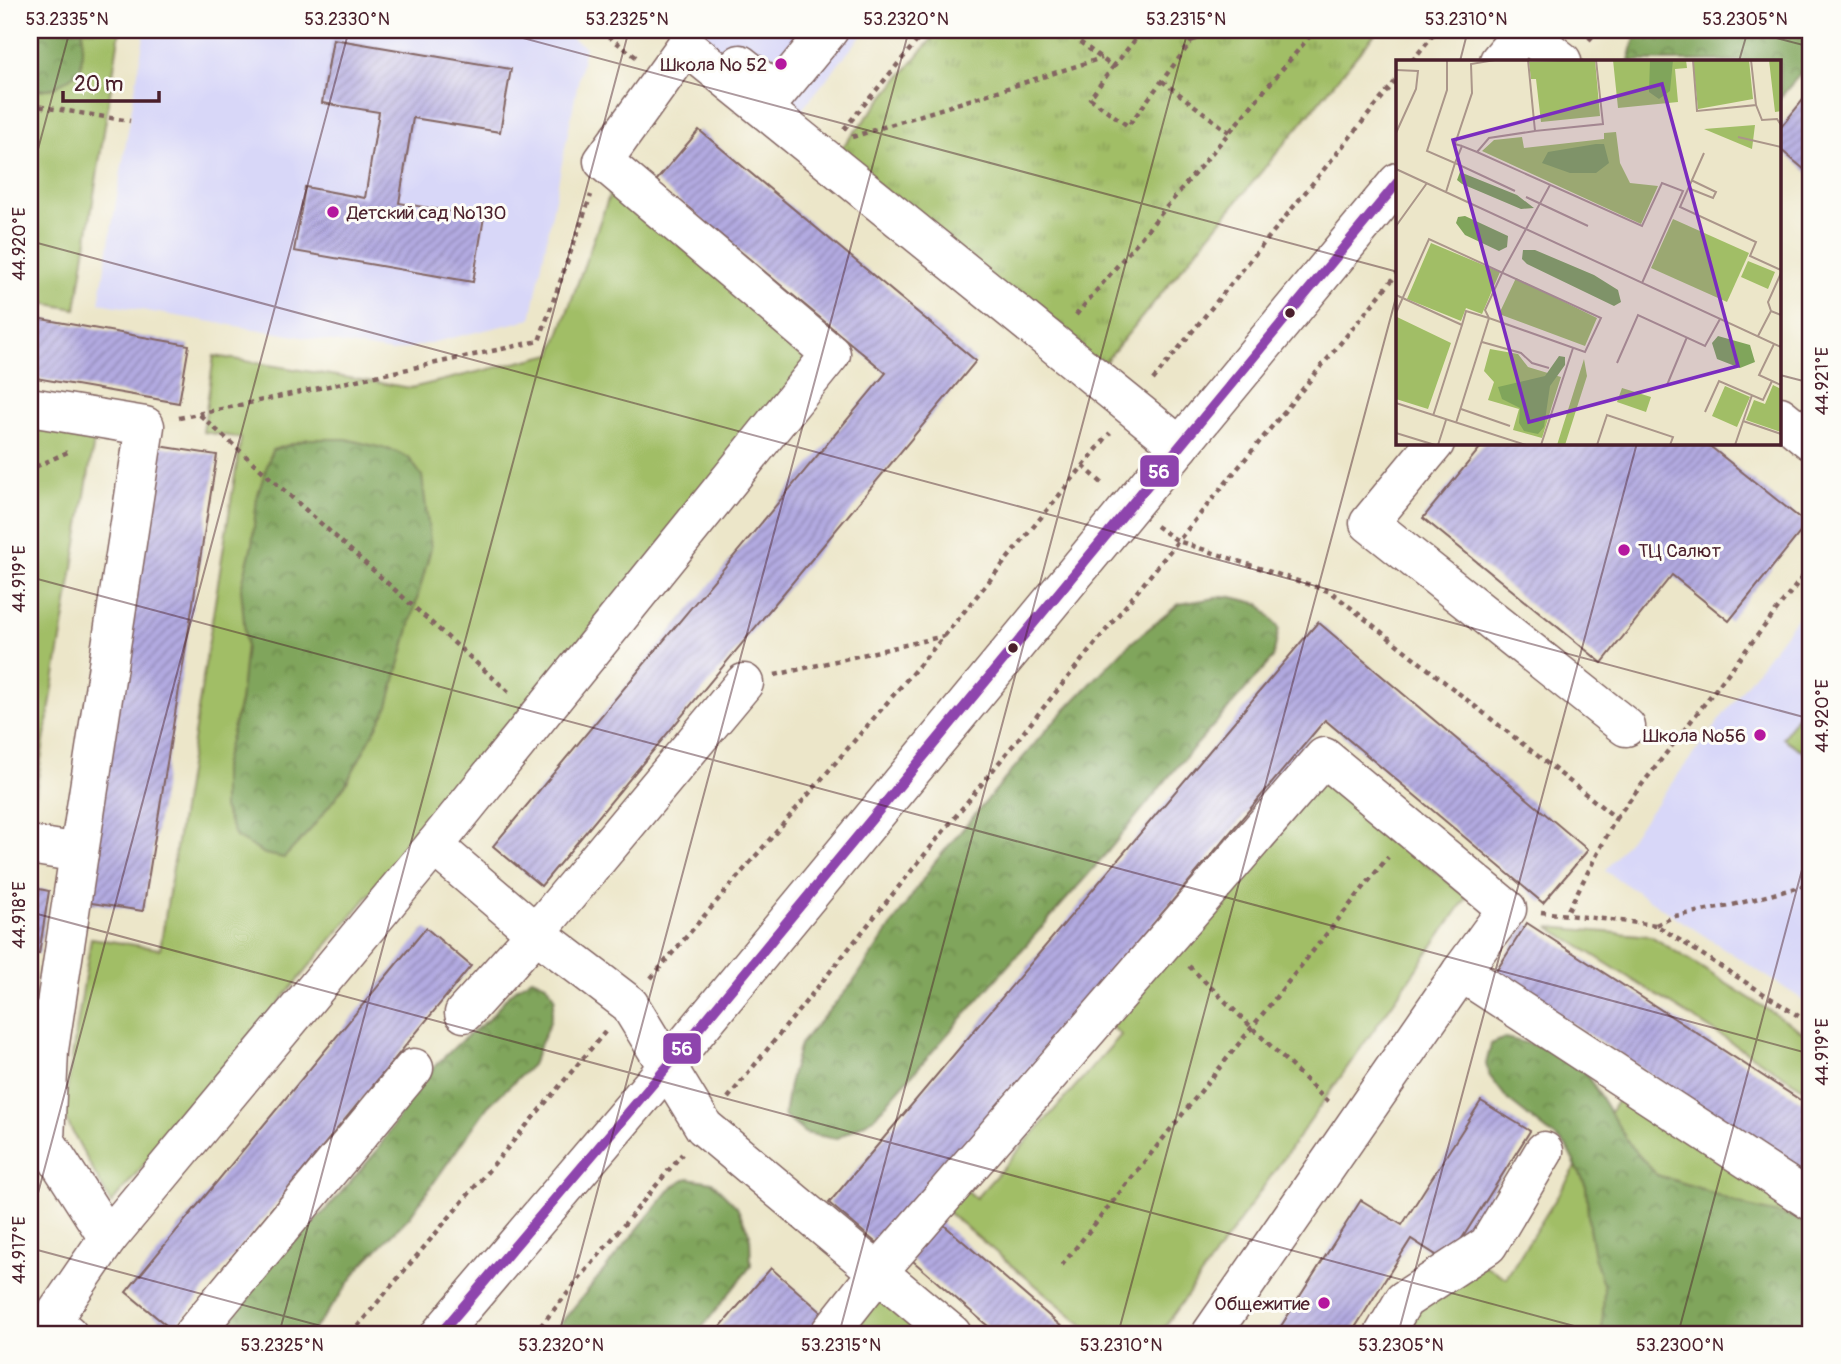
<svg xmlns="http://www.w3.org/2000/svg" width="1841" height="1364" font-family="Pangolin,sans-serif">
<style>
.built{fill:#d8d7f8}
.grass{fill:#a1be66;stroke:#766e48;stroke-width:2}
.forest{fill:url(#forest-crowns);stroke:#656243;stroke-width:2}
.park{fill:url(#park-tufts);stroke:#766e48;stroke-width:2}
.building{fill:url(#building-hatch)}
.lines{fill:none;stroke-linecap:round;stroke-linejoin:round}
.minor-casing{stroke:#836562;stroke-width:41}
.major-casing{stroke:#836562;stroke-width:41}
.path{stroke:#836562;stroke-width:4.5;stroke-dasharray:5 5;stroke-linecap:butt}
.minor{stroke:#fff;stroke-width:38}
.major{stroke:#fff;stroke-width:38}
.bus-1-casing{stroke:#fdfcf7;stroke-width:16}
.bus-1{stroke:#8e44ad;stroke-width:10}
.ticks{fill:none;stroke:#4a1f2b;stroke-width:2;stroke-opacity:0.45}
.poi-dot{fill:#b5179e;stroke:#fdfcf7;stroke-width:2.5}
.bus-dot{fill:#4a1f2b;stroke:#fdfcf7;stroke-width:2.5}
.labels{text-anchor:middle;stroke-width:6;stroke-linejoin:round;paint-order:stroke}
.poi-label{font-size:19px;fill:#4a1f2b;stroke:#fdfcf7;text-anchor:end}
.inset-road{fill:none;stroke:#ab968a;stroke-width:2}
.view{fill:#7b2cbf;fill-opacity:0.15;stroke:#7b2cbf;stroke-width:3.5}
.inset-edge{fill:none;stroke:#4a1f2b;stroke-width:3.5}
.line-badge{stroke:#fdfcf7;stroke-width:2.5}
.badge-label{font-size:19px;text-anchor:middle;font-weight:bold;fill:#fff}
.neatline{fill:none;stroke:#4a1f2b;stroke-width:2.5}
.ticks-label{font-size:18px;text-anchor:middle;fill:#4a1f2b}
</style>
<defs>
<pattern id="forest-crowns" width="20" height="18" patternUnits="userSpaceOnUse" patternTransform="scale(1.75)"><rect width="20" height="18" fill="#80a55b"/><path d="M2 6a3 3 0 1 1 6 0M12 15a3 3 0 1 1 6 0" fill="none" stroke="#6b864b"/></pattern>
<pattern id="park-tufts" width="24" height="20" patternUnits="userSpaceOnUse" patternTransform="scale(1.75)"><rect width="24" height="20" fill="#a1be66"/><path d="M3 7l-1-3M5 7V3M7 7l1-3M15 17l-1-3M17 17v-4M19 17l1-3" fill="none" stroke="#859a54"/></pattern>
<pattern id="building-hatch" width="6" height="6" patternUnits="userSpaceOnUse" patternTransform="scale(1.75)"><rect width="6" height="6" fill="#b2aae1"/><path d="M-1 1l2-2M0 6l6-6M5 7l2-2" fill="none" stroke="#938ab7"/></pattern>
</defs>
<rect width="100%" height="100%" fill="#fdfcf7"/>
<filter id="ink" filterUnits="userSpaceOnUse"><feTurbulence type="fractalNoise" baseFrequency=".0143" numOctaves="2"/><feDisplacementMap in="SourceGraphic" scale="14" xChannelSelector="R" yChannelSelector="G"/><feConvolveMatrix kernelMatrix="1 2 1 2 8 2 1 2 1" color-interpolation-filters="sRGB"/></filter>
<filter id="wash" filterUnits="userSpaceOnUse"><feTurbulence type="fractalNoise" baseFrequency=".00686" numOctaves="4" result="noise"/><feDisplacementMap in="SourceGraphic" scale="28" xChannelSelector="R" yChannelSelector="G"/><feGaussianBlur stdDeviation="1.57" result="paint"/><feColorMatrix in="noise" values="0 0 0 0 0 0 0 0 0 0 0 0 0 0 0 0 0 1.4 0 .05"/><feComposite in="paint" operator="in"/></filter>
<g filter="url(#wash)">
<rect width="100%" height="100%" fill="#ece6c9"/>
<g class="built">
<path d="M145,30h414l26,17 -54,272 -139,33 -293,-49z"/>
<path d="M680,30h186l-71,88z"/>
<path d="M1811,599v406l-206,-134z"/>
</g>
<g class="grass">
<path d="M30,30h90l-44,279 -46,-8z"/>
<path d="M612,188l204,171 -705,845 -48,-90 28,-176 69,11 81,-511 -38,-6 11,-76 197,32 141,-34z"/>
<path d="M30,418l66,11 -62,373h-4z"/>
<path d="M1811,695v62l-28,-19z"/>
<path d="M1320,779l147,118 -307,437h-66l-150,-125 17,-24 15,13 145,-163 -15,-13z"/>
<path d="M1549,927l102,9 160,101v56z"/>
<path d="M1620,1097l191,120v117h-413l11,-18 75,-51 22,13z"/>
<path d="M878,1294l52,40h-83z"/>
</g>
<g class="forest">
<path d="M30,30h53l-2,40 -27,18 -24,3z"/>
<path d="M1637,30h174v31l-31,37v-37h-151z"/>
<path d="M308,439h38l49,12 14,7 13,18 9,72 -43,158 -42,78 -35,45 -27,29 -19,-4 -29,-17 -13,-29v-42l17,-64 6,-57 -5,-57 11,-43 5,-48 15,-47z"/>
<path d="M1228,596l32,8 19,24 -6,30 -97,110 -76,93 -226,257 -38,21 -31,-6 -21,-17 5,-32 11,-40 52,-60 82,-121 114,-135 78,-81 53,-43z"/>
<path d="M532,978l14,6 9,13 -5,25 -18,43 -44,41 -78,110 -49,50 -25,35 -26,33h-85l15,-32 32,-39 54,-53 50,-58 34,-53 26,-34 25,-24 29,-23 20,-25z"/>
<path d="M1505,1038l50,12 27,17 50,81 25,27 42,13 49,19 48,11 15,11v105h-209l2,-47 -10,-30 -5,-29 -3,-42 -20,-40 -58,-46 -19,-25 -3,-11 5,-20z"/>
<path d="M688,1178l24,4 25,25 13,28 1,31 -54,68h-145l120,-147z"/>
</g>
<path class="park" d="M939,30h439l-278,338 -262,-216z"/>
<g id="blocks">
<g class="building">
<path d="M784,30h20l-8,9z"/>
<path d="M333,39l178,30 -11,63 -87,-14 -14,85 85,14 -11,65 -179,-31 11,-64 60,11 14,-86 -57,-9z"/>
<path d="M1811,90v85l-31,-26v-21z"/>
<path d="M699,130l277,231 -435,525 -48,-40 393,-473 -230,-192z"/>
<path d="M30,317l159,28 -10,58 -149,-26z"/>
<path d="M1484,443h222l101,81 -78,97 -57,-46 -70,88 -179,-145z"/>
<path d="M159,446l58,9 -74,456 -58,-9z"/>
<path d="M1318,622l270,228 -45,53 -218,-183 -444,527 -52,-44z"/>
<path d="M30,887l19,4 -10,63 -9,-2z"/>
<path d="M1527,923l284,184v71l-316,-205z"/>
<path d="M426,928l45,38 -299,364 -46,-38z"/>
<path d="M1481,1101l49,30 -83,131 -36,-23 -60,95h-75l85,-134 41,25z"/>
<path d="M937,1219l133,115h-73l-91,-79z"/>
<path d="M771,1268l55,48 -15,18h-97z"/>
</g>
</g>
</g>
<g filter="url(#ink)">
<use href="#blocks" fill-opacity="0" stroke="#836562" stroke-width="2"/>
<g class="lines">
<g class="minor-casing">
<g id="minor">
<path d="M1524,31l38,30"/>
<path d="M740,64l37,29 52,-63"/>
<path d="M30,407l115,19 -66,427 -49,-8"/>
<path d="M1780,416l31,25"/>
<path d="M1435,443l-66,80 257,204"/>
<path d="M434,846l102,87 93,71 75,123 248,207"/>
<path d="M1461,972l350,229"/>
<path d="M464,1013l72,-80 208,-250"/>
<path d="M108,1238l326,-392 397,-492 -228,-193 83,-115 494,400"/>
<path d="M68,1334l-17,-13 57,-83 -63,-98 4,-90 30,-197"/>
<path d="M193,1334l221,-266"/>
<path d="M829,1334l48,-61 447,-516 183,152 -46,63 -250,362"/>
<path d="M1384,1334l20,-34 84,-55 56,-94"/>
</g>
</g>
<g class="major-casing">
<g id="major">
<path d="M1499,61l26,-31"/>
<path d="M440,1334l227,-267 731,-885"/>
</g>
</g>
<g class="path">
<path d="M600,30l36,27"/>
<path d="M1064,30l49,37 -23,31 38,28 72,-96"/>
<path d="M1193,40l34,-10"/>
<path d="M1589,40l9,-10"/>
<path d="M1412,61l25,-31"/>
<path d="M1113,67l29,-36"/>
<path d="M1162,81l67,51"/>
<path d="M30,105l100,16"/>
<path d="M844,129l82,-99"/>
<path d="M852,137l250,-79"/>
<path d="M1076,315l239,-285"/>
<path d="M1153,380l245,-302"/>
<path d="M200,415l311,279"/>
<path d="M179,418l360,-77 52,-146"/>
<path d="M1083,466l20,18"/>
<path d="M30,475l5,-8 35,-16"/>
<path d="M1156,526l22,15 153,51 285,226 -50,96"/>
<path d="M775,675l169,-39"/>
<path d="M1616,818l195,-252"/>
<path d="M1541,912l115,13 155,99"/>
<path d="M1656,925l19,-9 54,-10 82,-22"/>
<path d="M1189,966l139,136"/>
<path d="M651,978l294,-343 165,-202"/>
<path d="M728,1098l450,-557 220,-268"/>
<path d="M1062,1265l326,-408"/>
<path d="M351,1334l254,-302"/>
<path d="M534,1334l148,-180"/>
</g>
<use href="#minor" class="minor"/>
<use href="#major" class="major"/>
<g class="bus-1-casing">
<path id="bus-1" d="M440,1334l227,-267 731,-885"/>
</g>
<use href="#bus-1" class="bus-1"/>
</g>
</g>
<path class="ticks" d="M493,30l905,242M1745,30l66,17M1460,61l8,-31M1739,61l9,-31M30,179l40,-149M30,241l1781,478M1780,375l31,8M30,577l1781,477M30,912l1574,422M30,1223l319,-1193M30,1248l321,86M279,1334l350,-1304M559,1334l350,-1304M839,1334l349,-1304M1118,1334l280,-1044M1398,1334l239,-891M1678,1334l133,-498"/>
<g class="poi-dot">
<circle cx="781" cy="64" r="7"/>
<circle cx="333" cy="212" r="7"/>
<circle cx="1624" cy="550" r="7"/>
<circle cx="1760" cy="735" r="7"/>
<circle cx="1324" cy="1303" r="7"/>
</g>
<g class="bus-dot">
<circle cx="1290" cy="313" r="6"/>
<circle cx="1013" cy="648" r="6"/>
</g>
<g class="labels">
<g class="poi-label">
<text x="767" y="71">Школа № 52</text>
<text x="347" y="219" text-anchor="start">Детский сад №130</text>
<text x="1638" y="557" text-anchor="start">ТЦ Салют</text>
<text x="1746" y="742">Школа №56</text>
<text x="1310" y="1310">Общежитие</text>
</g>
</g>
<g transform="translate(1396 60)">
<rect width="385" height="385" fill="#ece6c9"/>
<path d="M199,0l5,56 -59,6 -5,-43h-5l-2,-17zM217,0h73l1,8 -12,1 3,33 -60,6zM297,0h56l4,39 -55,10zM373,0h12v51l-6,1zM359,65l-3,24 -48,-20zM220,72l4,31 10,20 28,3 -17,38 -159,-73 12,-11 28,-3 2,11 80,-9v-6zM35,183l69,29 -18,42 -16,-6 -5,13 -54,-22zM352,201l27,11 -7,17 -27,-12zM120,218l81,40 -12,28 -86,-32zM1,257l54,26 -23,66 -32,-10zM94,289l28,5 10,13 33,10 -19,61 -29,-8 6,-21 -31,-9 6,-18 -10,-11zM188,299l3,17 -22,69h-8zM377,325l8,4v43l-35,-12 8,-20 11,4zM329,326l25,11 -13,30 -25,-11zM226,328l29,9 -5,15 -29,-10z" fill="#a1be66"/>
<path d="M254,0h23l-3,31 -11,8 -10,-7zM200,84h8l5,19 -13,10h-26l-28,-10 6,-11zM64,112l57,23 17,13 -13,1 -59,-25 -5,-4zM69,156l43,20 -1,11 -8,4 -34,-16 -9,-12 2,-6zM127,190h12l59,25 24,15 3,12 -7,4 -87,-42 -5,-5zM322,276l32,9 5,17 -15,6 -23,-9 -5,-16zM163,296l6,1v8l-15,21 -6,41 -6,7 -14,-3 -5,-8 1,-15 -18,-9 -4,-12 47,-11z" fill="#80a55b"/>
<path d="M277,159l76,34 -22,49 -76,-34z" fill="#a1be66"/>
<path class="inset-road" d="M132,0l7,71 68,-7 -7,-64M297,0l4,51 59,-6 -5,-45M0,10l22,1 -2,18 -20,44M360,45l6,15 15,-1 4,6M342,77l43,10M66,86l-7,-2 17,-51 -1,-29 24,-4M81,92l165,74 20,-43 21,8 -41,92M308,93l-24,54 76,35 -6,14 31,14M0,109l385,178M292,128l25,10 3,-6 -25,-12M119,131l-60,-28 7,-17 15,6 12,-14 46,-7M50,132l9,-29 -28,-12 20,-61v-30M130,137l62,29M0,166l31,-43M0,235l66,30 4,-14 23,7 -4,-8 18,-39 47,-86M375,251l-3,-9 13,-29M0,253l33,-74 172,79 -16,34 -96,-34 -33,105M362,276l13,-25 10,4M86,282l39,11 11,10 17,5M378,284l-15,31 22,10M221,303l21,-48 67,31 15,-27M271,325l20,-48M0,343l130,42M65,349l49,17M309,352l14,-31 44,19 9,-19M37,356l29,-91M347,361l38,13M0,373l39,12M42,385l8,-25M145,385l32,-97M201,385l10,-30 66,22 -3,8M339,385l17,-50"/>
<path class="view" d="M266,24l76,282 -209,56 -76,-282z"/>
<rect width="385" height="385" class="inset-edge"/>
</g>
<g class="line-badge">
<rect x="1139" y="454" width="41" height="34" rx="7" fill="#8e44ad"/>
<rect x="662" y="1032" width="40" height="33" rx="7" fill="#8e44ad"/>
</g>
<g class="badge-label">
<text x="1159" y="478">56</text>
<text x="682" y="1055">56</text>
</g>
<rect width="1841" height="1364" fill="none" stroke="#fdfcf7" stroke-width="77"/>
<path d="M63 91v10h96v-10" fill="none" stroke="#4a1f2b" stroke-width="3.5"/>
<text x="74" y="91" font-size="21" fill="#4a1f2b" stroke="#fdfcf7" stroke-width="5" paint-order="stroke">20 m</text>
<rect x="38" y="38" width="1764" height="1288" class="neatline"/>
<g class="ticks-label">
<text x="67" y="25">53.2335°N</text>
<text x="347" y="25">53.2330°N</text>
<text x="627" y="25">53.2325°N</text>
<text x="906" y="25">53.2320°N</text>
<text x="1186" y="25">53.2315°N</text>
<text x="1466" y="25">53.2310°N</text>
<text x="1745" y="25">53.2305°N</text>
<text transform="translate(19 244) rotate(-90)" y="6">44.920°E</text>
<text transform="translate(1822 381) rotate(-90)" y="6">44.921°E</text>
<text transform="translate(19 579) rotate(-90)" y="6">44.919°E</text>
<text transform="translate(1822 716) rotate(-90)" y="6">44.920°E</text>
<text transform="translate(19 915) rotate(-90)" y="6">44.918°E</text>
<text transform="translate(1822 1052) rotate(-90)" y="6">44.919°E</text>
<text transform="translate(19 1250) rotate(-90)" y="6">44.917°E</text>
<text x="282" y="1351">53.2325°N</text>
<text x="561" y="1351">53.2320°N</text>
<text x="841" y="1351">53.2315°N</text>
<text x="1121" y="1351">53.2310°N</text>
<text x="1401" y="1351">53.2305°N</text>
<text x="1680" y="1351">53.2300°N</text>
</g>
</svg>
